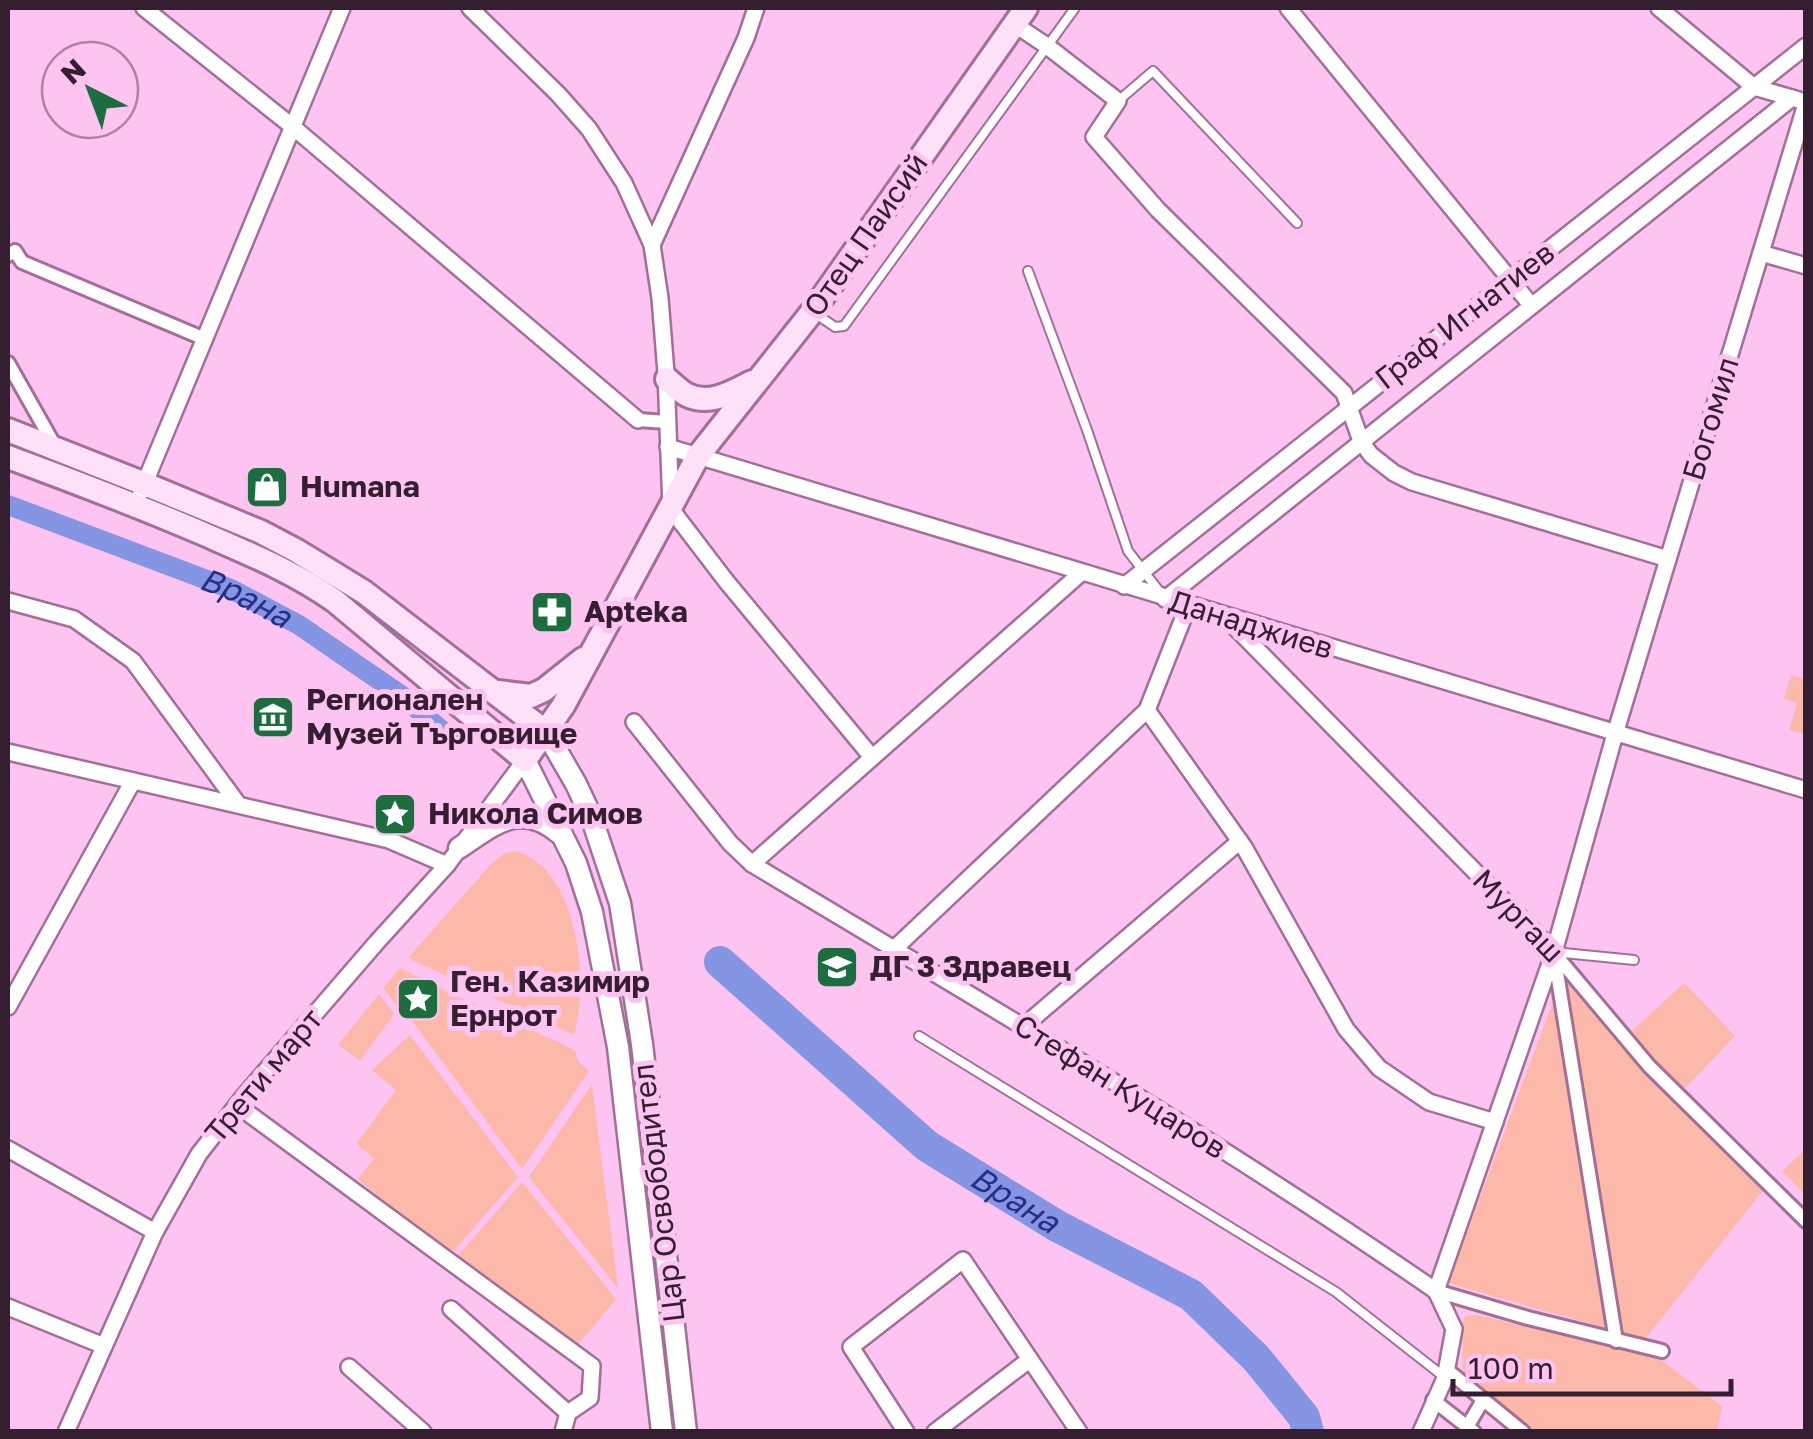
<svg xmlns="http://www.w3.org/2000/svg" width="1813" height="1439" font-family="'Golos Text',sans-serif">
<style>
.green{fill:#fcb8a8}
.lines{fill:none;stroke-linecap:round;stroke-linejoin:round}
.canal{stroke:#8495e3;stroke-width:20}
.river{stroke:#8495e3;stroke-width:32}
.service-casing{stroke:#a36f99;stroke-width:12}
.pedestrian-casing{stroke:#a36f99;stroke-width:18}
.minor-casing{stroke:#a36f99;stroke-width:20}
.tertiary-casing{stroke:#a36f99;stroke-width:25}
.secondary-casing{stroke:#a36f99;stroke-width:28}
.service{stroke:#fff;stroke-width:8}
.pedestrian{stroke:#fff;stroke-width:12}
.minor{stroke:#fff;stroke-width:15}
.tertiary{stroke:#fff;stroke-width:20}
.secondary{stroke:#fde1f8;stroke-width:22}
.labels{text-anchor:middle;stroke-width:10;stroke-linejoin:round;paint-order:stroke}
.street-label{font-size:30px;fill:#341f30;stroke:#fdc4f1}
.poi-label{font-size:30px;font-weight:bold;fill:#341f30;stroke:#fdc4f1;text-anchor:start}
.water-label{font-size:32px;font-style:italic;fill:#272d85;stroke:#fdc4f1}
</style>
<rect width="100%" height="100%" fill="#fdc4f1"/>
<g class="green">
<path d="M1791,675l14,4v55l-16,-4 8,-27 -13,-5z"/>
<path d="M515,851c64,17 74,132 59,184l-166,-77 83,-94 12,-10z"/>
<path d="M400,968l21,10c-13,7 -18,14 -24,28l-14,-18z"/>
<path d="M1566,973l79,97 119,119 -119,150 -24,-6 -58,-354z"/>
<path d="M1684,983l51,53 -53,55 -29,-31 -22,-28z"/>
<path d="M439,988l136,62 3,11 11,10 -67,98 -109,-147c1,-17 9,-29 26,-34z"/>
<path d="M379,994l15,20 -34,47 -22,-16z"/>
<path d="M1553,1002l53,326 -158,-45z"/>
<path d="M410,1035l108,142 -68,78 -92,-76 16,-21 -18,-14 40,-54 -24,-20z"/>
<path d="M592,1084l26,204 -89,-111z"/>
<path d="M1805,1150v44l-23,-23z"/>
<path d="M522,1182l94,117 -39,47 -122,-87z"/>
<path d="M1476,1315l181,42 65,49 -5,25h-184l-70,-55 -1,-53 4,-7z"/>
</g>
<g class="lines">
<path class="canal" id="s1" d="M8,505l223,84 68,36 61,42 41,28 53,46"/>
<path class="river" id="s2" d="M720,962l207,184 130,80 134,69 65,63 48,59 4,15"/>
<g class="service-casing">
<g id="service">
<path d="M1118,101l35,-30 144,152"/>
<path d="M1028,271l59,159 41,121 31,40"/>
<path d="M816,314l19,13 9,-1 231,-318"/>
<path d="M1554,952l80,8"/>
<path d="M919,1036l417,256 107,84"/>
</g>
</g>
<g class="pedestrian-casing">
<g id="pedestrian">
<path d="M8,255l7,-4 7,11 183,77"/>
<path d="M8,363l48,85"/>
<path d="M638,420l29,2"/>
<path d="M1554,954l62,387"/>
<path d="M1555,954l94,112 157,155"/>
<path d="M1436,1291l92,27 134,33"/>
<path d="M1447,1370l76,62"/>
<path d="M1433,1400l41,32"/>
<path d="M1467,1427l16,-27"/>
</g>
</g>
<g class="minor-casing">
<g id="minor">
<path d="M144,8l149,119 345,293"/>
<path d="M470,8l88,86 31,35 35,54 28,62 8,53 6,75 5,136 55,72 145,175"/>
<path d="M1288,8l243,297"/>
<path d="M1659,8l95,79 45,13"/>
<path d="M1014,24l33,22 71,55 -24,36 64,73 186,183 17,48 10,14 23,18 18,9 256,77"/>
<path d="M652,245l94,-207 10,-30"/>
<path d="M1761,253l45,13"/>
<path d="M668,447l1138,343"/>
<path d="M141,492l201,-484"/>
<path d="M1124,586l682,-540"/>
<path d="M1165,599l627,-501"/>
<path d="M8,601l66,18 59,42 105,143"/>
<path d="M1227,619l327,333"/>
<path d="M1147,710l97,137 102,182 33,39 50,34 66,20"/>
<path d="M634,722l96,121 22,21c230,138 463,274 684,427"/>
<path d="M8,752l381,88 58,25"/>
<path d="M752,864l329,-291"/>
<path d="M894,949l253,-239 41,-104"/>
<path d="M8,1007l125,-226"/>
<path d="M1024,1026l216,-185"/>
<path d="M237,1105l355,261 -2,32 -22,15 -5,19"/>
<path d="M8,1149l147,83"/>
<path d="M1436,1291l118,-339 61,-218 191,-630"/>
<path d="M8,1307l96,39"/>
<path d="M451,1309l117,104"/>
<path d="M349,1367l74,65"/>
<path d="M66,1432l89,-200 44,-78 45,-58 133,-154 70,-77 78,-105"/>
<path d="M906,1432l-55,-85 112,-87 116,172"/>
<path d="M935,1432l94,-72"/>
<path d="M1421,1432l24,-54 9,-49 -18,-38"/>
</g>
</g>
<g class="tertiary-casing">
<g id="tertiary">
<path d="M546,732l30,52 15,32 29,87 22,141 44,388"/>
<path d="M525,760l51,103 16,49 26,135 44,385"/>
<path d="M459,848c35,-23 61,-48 100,-15"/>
</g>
</g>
<g class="secondary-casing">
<g id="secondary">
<path d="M667,379c6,5 13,12 20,16 23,11 45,-3 65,-13"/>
<path d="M8,430l137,54 116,48 36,19 67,41 182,140"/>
<path d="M8,457c65,24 131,49 196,77 46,20 90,38 131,67l190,159 38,-54 135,-250 114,-144 214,-304"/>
<path d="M498,692l33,4 13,-6 39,-31"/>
</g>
</g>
<use href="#service" class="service"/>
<use href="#pedestrian" class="pedestrian"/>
<use href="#minor" class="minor"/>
<use href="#tertiary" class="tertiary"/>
<use href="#secondary" class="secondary"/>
</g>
<defs>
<g id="shop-square" transform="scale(2.25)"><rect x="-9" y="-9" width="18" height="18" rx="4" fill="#1c6e3f" stroke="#fdc4f1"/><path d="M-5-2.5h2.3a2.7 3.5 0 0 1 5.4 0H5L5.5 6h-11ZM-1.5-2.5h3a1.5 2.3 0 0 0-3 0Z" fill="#fff"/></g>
<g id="pharmacy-square" transform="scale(2.25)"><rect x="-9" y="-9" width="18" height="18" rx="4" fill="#1c6e3f" stroke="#fdc4f1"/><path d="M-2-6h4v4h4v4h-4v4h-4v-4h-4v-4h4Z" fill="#fff"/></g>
<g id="museum-square" transform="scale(2.25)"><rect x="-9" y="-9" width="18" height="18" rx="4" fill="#1c6e3f" stroke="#fdc4f1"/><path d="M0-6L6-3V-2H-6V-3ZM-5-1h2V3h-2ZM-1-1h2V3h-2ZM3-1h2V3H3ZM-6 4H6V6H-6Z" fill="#fff"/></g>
<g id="sight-square" transform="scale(2.25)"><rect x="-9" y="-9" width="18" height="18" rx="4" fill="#1c6e3f" stroke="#fdc4f1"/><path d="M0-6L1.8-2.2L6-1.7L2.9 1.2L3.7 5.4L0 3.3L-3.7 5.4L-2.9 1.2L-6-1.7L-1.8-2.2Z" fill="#fff"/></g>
<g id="school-square" transform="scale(2.25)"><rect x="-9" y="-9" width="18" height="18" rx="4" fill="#1c6e3f" stroke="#fdc4f1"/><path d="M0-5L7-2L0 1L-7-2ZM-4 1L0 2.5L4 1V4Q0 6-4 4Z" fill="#fff"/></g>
</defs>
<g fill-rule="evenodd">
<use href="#shop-square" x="267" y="487"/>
<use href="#pharmacy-square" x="552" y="612"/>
<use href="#museum-square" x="273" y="717"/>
<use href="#sight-square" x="395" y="814"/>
<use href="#school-square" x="837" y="967"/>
<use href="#sight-square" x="418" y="999"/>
</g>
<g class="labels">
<g class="street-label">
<text transform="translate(866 235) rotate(-55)" y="10">Отец Паисий</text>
<text transform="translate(1465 316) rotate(-38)" y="10">Граф Игнатиев</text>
<text transform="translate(1711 419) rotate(-73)" y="10">Богомил</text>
<text transform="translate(1251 625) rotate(17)" y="10">Данаджиев</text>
<text transform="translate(1518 916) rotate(46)" y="10">Мургаш</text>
<text transform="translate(264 1076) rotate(-50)" y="10">Трети март</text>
<text transform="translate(1120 1087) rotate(32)" y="10">Стефан Куцаров</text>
<text transform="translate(659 1193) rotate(-97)" y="10">Цар Освободител</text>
</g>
<g class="poi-label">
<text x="300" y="497">Humana</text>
<text x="584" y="622">Apteka</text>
<text x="306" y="710">Регионален<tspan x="306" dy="34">Музей Търговище</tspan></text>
<text x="428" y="824">Никола Симов</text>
<text x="870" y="977">ДГ 3 Здравец</text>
<text x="450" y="992">Ген. Казимир<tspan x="450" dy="34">Ернрот</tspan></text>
</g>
<g class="water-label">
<text dy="11" stroke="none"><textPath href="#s1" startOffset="255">Врана</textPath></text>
<text dy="11" stroke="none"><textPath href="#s2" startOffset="380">Врана</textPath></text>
</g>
</g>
<rect width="1813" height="1439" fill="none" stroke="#341f30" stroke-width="20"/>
<g transform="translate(90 90) rotate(318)"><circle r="48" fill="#fdc4f1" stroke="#ad82a4" stroke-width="2.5"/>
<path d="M0-8L18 38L0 25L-18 38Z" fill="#1c6e3f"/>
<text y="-15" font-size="28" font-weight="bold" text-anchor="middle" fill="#341f30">N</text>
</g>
<path d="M1453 1379v15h278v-15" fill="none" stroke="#341f30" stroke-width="5"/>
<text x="1468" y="1379" font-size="30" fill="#341f30" stroke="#fdc4f1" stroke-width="8" paint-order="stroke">100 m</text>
</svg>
